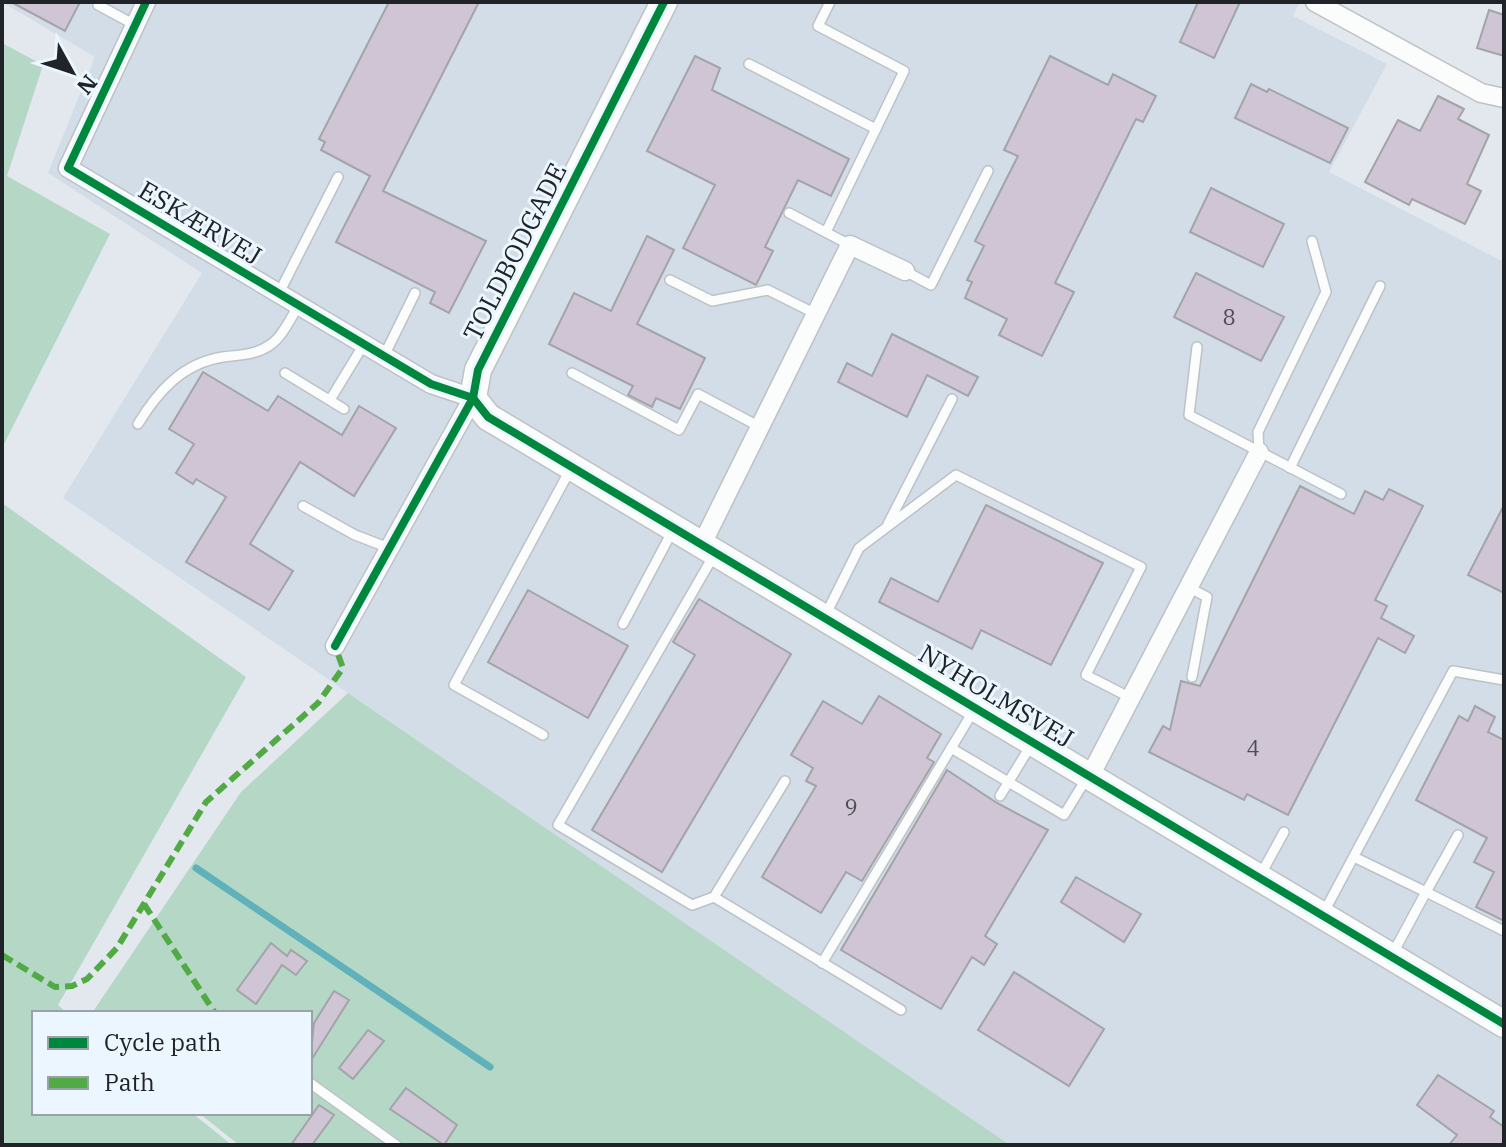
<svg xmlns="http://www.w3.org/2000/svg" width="1506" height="1147" font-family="'IBM Plex Serif',serif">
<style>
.built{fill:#d2dde8}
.green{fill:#b5d8c6}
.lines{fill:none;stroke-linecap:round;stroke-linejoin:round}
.stream{stroke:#60b1ba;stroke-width:7}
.building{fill:#cfc5d5;stroke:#a3a4a8;stroke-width:2}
.lane-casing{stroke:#bec2c6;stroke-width:12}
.street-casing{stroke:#bec2c6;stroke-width:21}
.secondary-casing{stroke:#bec2c6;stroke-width:29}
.lane{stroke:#fbfcfc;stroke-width:9}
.street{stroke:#fbfcfc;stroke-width:18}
.secondary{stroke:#fbfcfc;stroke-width:26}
.quiet{stroke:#52aa44;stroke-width:6;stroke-dasharray:12 6;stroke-linecap:butt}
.cycleway-casing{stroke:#ebf6ff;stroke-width:13}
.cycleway{stroke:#00873e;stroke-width:8}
.labels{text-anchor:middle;stroke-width:6;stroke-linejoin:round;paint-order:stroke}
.number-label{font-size:22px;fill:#4c4c52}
.street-label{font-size:26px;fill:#202327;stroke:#ebf6ff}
</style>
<rect width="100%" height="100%" fill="#e2e8ed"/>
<path class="built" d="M2,2h1298l-7,14 94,48 -58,108 175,90v883h-494l-947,-647 139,-225 -154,-100 47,-116z"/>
<g class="green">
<path d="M2,43l41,22 -36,111 103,58 -108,214z"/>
<path d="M2,503l244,174 -188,328 9,8h-33v100h158l40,32h-230z"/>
<path d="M348,693l662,452h-771l-40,-32h111v-100h-218l149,-221z"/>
</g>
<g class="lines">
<path class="stream" d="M196,868l294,199"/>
</g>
<g class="building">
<path d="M11,2h69l-15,29z"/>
<path d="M389,2h90l-96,189 103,50 -37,72 -19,-10 5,-11 -99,-50 34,-66 -49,-26 4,-8 -6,-3z"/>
<path d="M1198,2h42l-26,56 -34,-16z"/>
<path d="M1489,10l15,5v41l-27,-8z"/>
<path d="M695,56l25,12 -8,22 137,69 -18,37 -33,-16 -33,67 8,4 -17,34 -73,-37 32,-63 -68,-34z"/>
<path d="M1050,56l58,29 5,-11 43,22 -13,26 -7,-3 -81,164 19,9 -32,64 -43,-21 8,-16 -42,-21 7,-16 -5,-2 17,-34 -9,-5 43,-85 -14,-6z"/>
<path d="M1251,84l16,8 2,-3 79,39 -18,35 -95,-45z"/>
<path d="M1438,96l26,13 -6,10 31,16 -22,49 14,7 -16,33 -53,-25 -3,6 -44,-23 33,-62 22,11z"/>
<path d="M1211,188l73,36 -21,43 -73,-35z"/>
<path d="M647,236l27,14 -37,74 68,34 -25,51 -24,-11 -4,9 -24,-12 5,-9 -84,-42 25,-51 37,18z"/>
<path d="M1196,273l88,44 -23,44 -87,-44z"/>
<path d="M892,334l86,43 -10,19 -41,-21 -20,42 -69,-35 9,-19 25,13z"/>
<path d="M203,372l65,39 10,-15 64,39 17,-29 37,22 -42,68 -54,-34 -50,82 43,27 -24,39 -83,-48 40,-65 -30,-18 -3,5 -17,-11 18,-29 -25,-15z"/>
<path d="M1300,486l54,28 11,-23 18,9 6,-11 34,17 -48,94 12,6 -6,12 33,18 -9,17 -27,-15 -90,177 -41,-21 -3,6 -95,-48 14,-26 7,4 11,-49 19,5z"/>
<path d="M986,505l117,58 -52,102 -70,-35 -9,19 -93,-47 12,-24 47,24z"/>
<path d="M1504,505v88l-36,-18z"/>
<path d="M528,590l100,56 -40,72 -100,-56z"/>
<path d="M699,599l92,55 -129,218 -70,-42 103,-175 -22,-13z"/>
<path d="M879,696l62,38 -14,24 7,4 -72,119 -16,-9 -25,41 -59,-36 54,-91 -10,-5 7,-13 -22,-13 32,-54 39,23z"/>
<path d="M1475,706l20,11 -7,15 16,8v181l-28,-14 18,-35 -20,-10 13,-24 -71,-38 43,-84 9,5z"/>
<path d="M947,770l50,33 51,27 -63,106 12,8 -13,21 -12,-8 -31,52 -100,-59z"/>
<path d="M1076,877l65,37 -17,28 -63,-40z"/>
<path d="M271,943l16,13 4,-6 16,11 -11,14 -14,-10 -26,39 -19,-14z"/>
<path d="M1014,972l90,57 -35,57 -91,-56z"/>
<path d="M334,991l15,9 -39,62 4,-39z"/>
<path d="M368,1030l16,11 -31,38 -14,-11z"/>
<path d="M1438,1075l56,36 -4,6 14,10v18h-55l8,-10 -40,-30z"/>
<path d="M406,1088l51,37 -13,20 -54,-36z"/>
<path d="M319,1105l15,10 -22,30h-21z"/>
</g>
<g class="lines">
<g class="lane-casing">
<g id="lane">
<path d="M100,2l-2,3 37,20"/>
<path d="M749,64l127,65"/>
<path d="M789,213l61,32"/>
<path d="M826,232l78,-161 -86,-45 12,-24"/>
<path d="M905,271l26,14 57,-114"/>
<path d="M670,280l42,21 56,-11 48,24"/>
<path d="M279,293l59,-116"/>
<path d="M1197,347l-8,68 152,79"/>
<path d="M384,356l31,-63"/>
<path d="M285,373l59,36"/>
<path d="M572,373l107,57 19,-36 62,33"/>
<path d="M330,400l34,-56"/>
<path d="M138,424c20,-33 45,-61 85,-67 16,-2 33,-2 47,-12 13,-9 20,-26 29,-40"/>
<path d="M1259,452l-1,-20 68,-140 -14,-51"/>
<path d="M1290,468l90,-182"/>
<path d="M303,506l52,29 34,13"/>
<path d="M888,524l64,-125"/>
<path d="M714,555l-156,270 134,80 22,-8"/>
<path d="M1188,587l19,10 -15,80"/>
<path d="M826,614l33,-66 97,-73 185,92 -55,108 45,23"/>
<path d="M623,624l50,-94"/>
<path d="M543,735l-89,-50 116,-215"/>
<path d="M951,748l113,67 24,-39"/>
<path d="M785,781l-71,116 187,113"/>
<path d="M1000,796l31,-51"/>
<path d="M1354,857l72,35 32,-57"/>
<path d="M1261,874l23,-42"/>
<path d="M1324,912l129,-241 51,9"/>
<path d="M1393,953l33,-61 78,39"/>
<path d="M822,963l152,-253"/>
<path d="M310,1083l86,62"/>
</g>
</g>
<g class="street-casing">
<g id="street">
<path d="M146,2l-78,166 363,216 42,14 -138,248"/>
<path d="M1315,2l166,91 23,5"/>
<path d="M702,544l148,-299 55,26"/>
<path d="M1090,776l169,-324"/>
</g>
</g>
<g class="secondary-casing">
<path id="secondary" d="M664,2l-186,368 -5,28 15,19 1016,607"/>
</g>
<use href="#lane" class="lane"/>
<use href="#street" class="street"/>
<use href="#secondary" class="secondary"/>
<g class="quiet">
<path d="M144,904l71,109"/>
<path d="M2,955l53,32 17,-1 15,-7 30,-31 89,-146 112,-99 25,-35 -8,-22"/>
</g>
<g class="cycleway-casing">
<g id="cycleway">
<path d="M146,2l-78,166 363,216 42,14"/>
<path d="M473,398l15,19 1016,607"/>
<path d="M335,646l138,-248 5,-28 186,-368"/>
</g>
</g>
<use href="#cycleway" class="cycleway"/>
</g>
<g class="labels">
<g class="number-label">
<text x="1229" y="325">8</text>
<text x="1253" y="756">4</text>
<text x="851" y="815">9</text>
</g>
<g class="street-label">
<text transform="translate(200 223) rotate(31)" y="9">ESKÆRVEJ</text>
<text transform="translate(515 252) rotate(-63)" y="9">TOLDBODGADE</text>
<text transform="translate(996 696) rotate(31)" y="9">NYHOLMSVEJ</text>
</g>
</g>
<rect width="1506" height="1147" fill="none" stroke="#202327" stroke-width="8"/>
<rect x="32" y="1011" width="280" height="104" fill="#ebf6ff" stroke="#9aa2a9" stroke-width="2"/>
<rect x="48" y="1037" width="40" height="12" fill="#00873e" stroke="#9aa2a9" stroke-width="2"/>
<text x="104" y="1051" font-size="24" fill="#202327">Cycle path</text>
<rect x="48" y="1077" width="40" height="12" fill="#52aa44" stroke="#9aa2a9" stroke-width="2"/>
<text x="104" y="1091" font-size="24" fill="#202327">Path</text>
<g transform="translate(72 72) rotate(130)" stroke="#ebf6ff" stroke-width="6" paint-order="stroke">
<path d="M0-6L14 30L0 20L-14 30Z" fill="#202327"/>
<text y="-12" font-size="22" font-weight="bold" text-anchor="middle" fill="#202327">N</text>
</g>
</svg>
